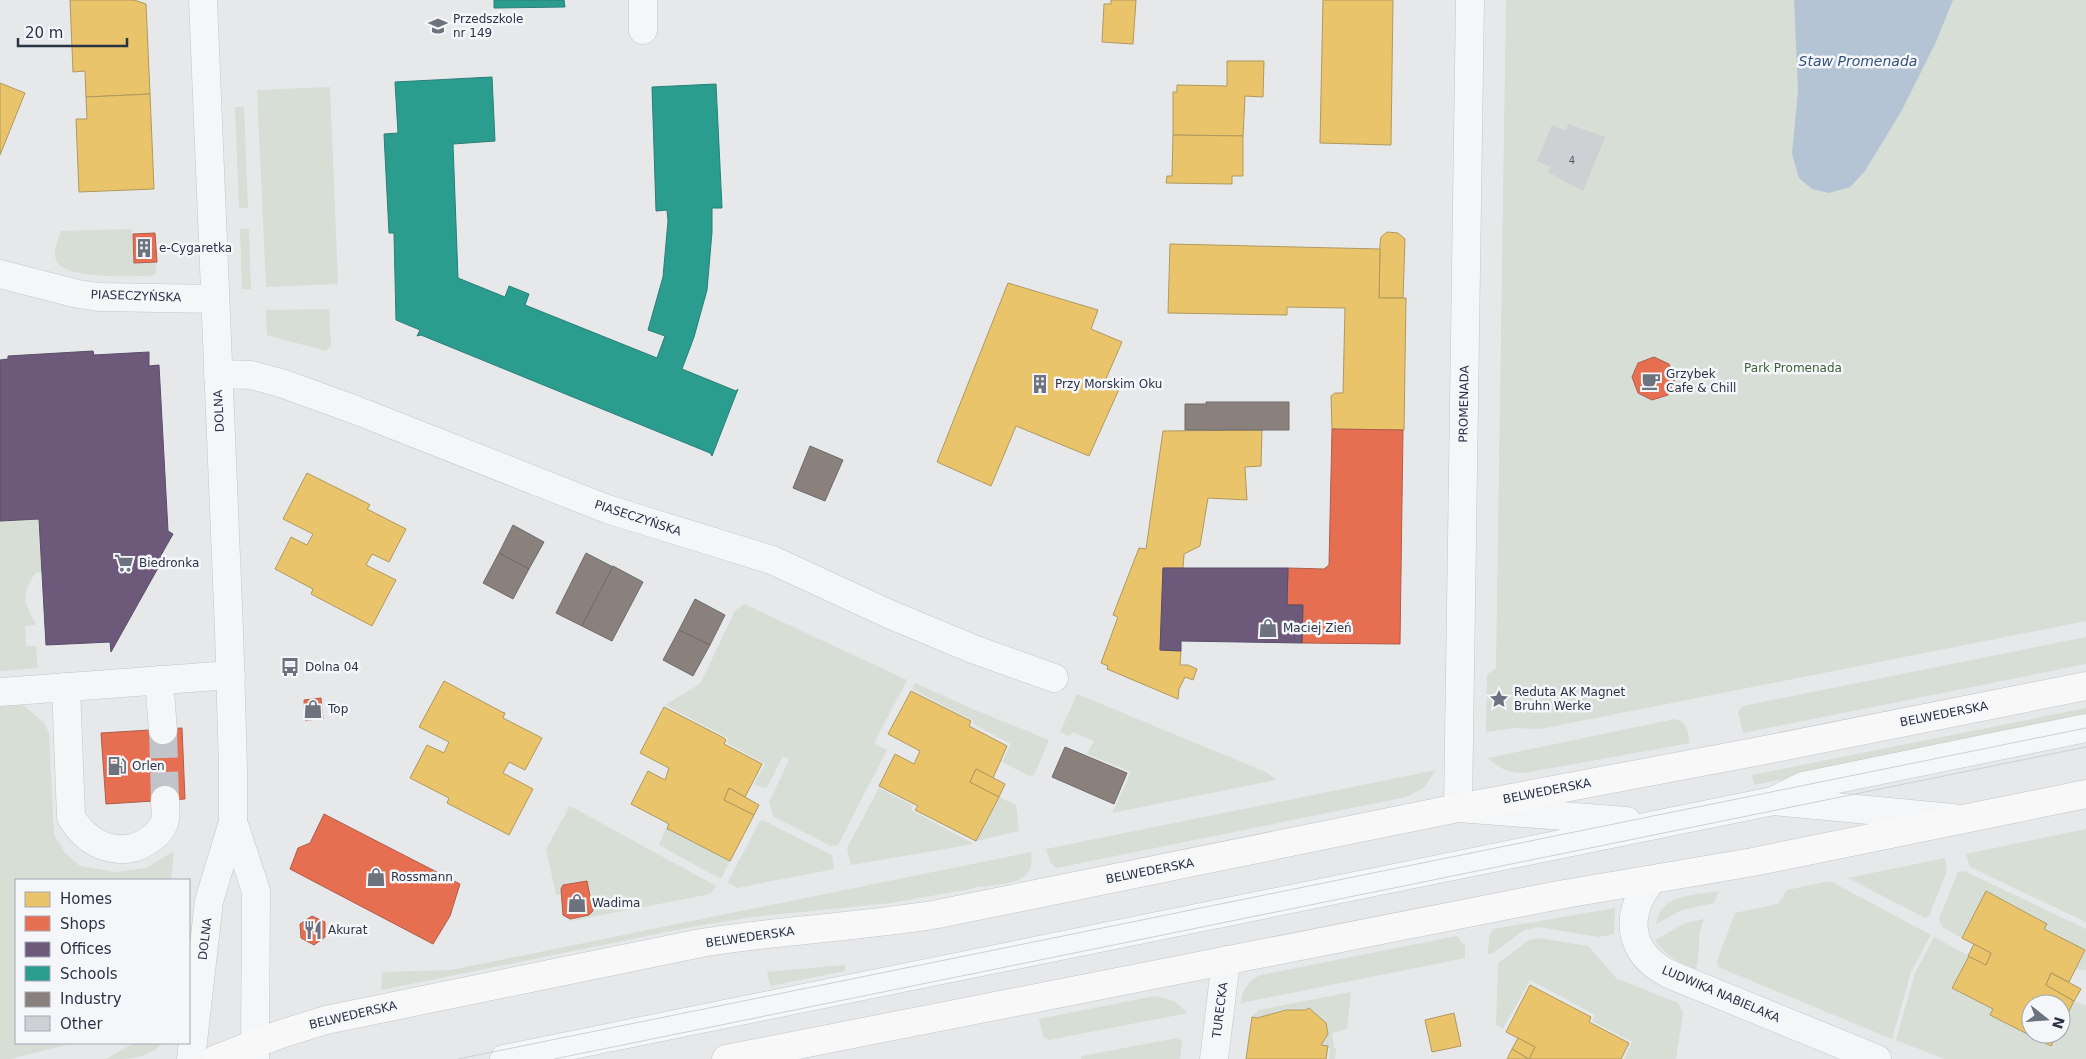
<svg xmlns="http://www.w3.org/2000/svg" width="2086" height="1059" font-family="'DejaVu Sans',sans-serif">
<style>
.green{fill:#d6ded6}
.water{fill:#b4c4d5}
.homes{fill:#e9c46a;stroke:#b0995f}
.shops{fill:#e76f51;stroke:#af5d4d}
.offices{fill:#6d597a;stroke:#594e6a}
.schools{fill:#2a9d8f;stroke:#2a7e79}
.industry{fill:#8a817c;stroke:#6e6a6c}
.building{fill:#ced0d3}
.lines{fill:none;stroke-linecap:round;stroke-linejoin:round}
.minor-tunnel{stroke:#c1c4c9;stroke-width:28;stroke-dasharray:28 14;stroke-linecap:butt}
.minor-casing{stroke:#c4c6c8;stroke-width:29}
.major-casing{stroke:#c2c5c8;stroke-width:29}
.minor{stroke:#f5f6f7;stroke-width:28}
.major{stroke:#f8f8f8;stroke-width:28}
.tram{stroke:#cecfd2;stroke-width:1}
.labels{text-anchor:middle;stroke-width:5;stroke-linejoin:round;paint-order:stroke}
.number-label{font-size:10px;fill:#545c69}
.poi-label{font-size:12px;fill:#2b3445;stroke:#f4f6f9;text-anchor:start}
.street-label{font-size:12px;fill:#2b3445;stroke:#f4f6f9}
.park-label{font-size:12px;fill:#3f6138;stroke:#f4f6f9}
.water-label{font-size:14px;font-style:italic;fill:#34527a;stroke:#f4f6f9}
</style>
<rect width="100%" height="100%" fill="#e6e8ea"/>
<g class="green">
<path d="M1506,0h580v621l-546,108 -26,-1 -28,4 1,-57 9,-7z"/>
<path d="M330,87l8,197 -72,3 -9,-197z"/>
<path d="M235,107h9l4,101h-9z"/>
<path d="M132,229l2,34 23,-1 -2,13c-18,2 -89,4 -98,-13 -5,-9 1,-22 4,-31z"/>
<path d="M240,229h9l2,60h-9z"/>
<path d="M329,309l2,37 -5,5 -59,-16 -1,-25z"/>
<path d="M39,519l3,53 -7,1c-14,25 -12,24 0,50v2l-10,1 1,20h10l2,22 -38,3v-150z"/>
<path d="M744,604l163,76 -33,63 13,7 -49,95 -7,1 -57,-29 -5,-15 20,-42 -6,-4 -16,31 -4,1 -9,-4 11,-20 -38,-21 1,-5 -63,-33 35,-21 35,-73z"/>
<path d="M2086,637v27l-343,69 -5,-21 5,-6z"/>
<path d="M915,683l60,27 74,30 -15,35 -5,1 -27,-14 9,-18 -38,-20 1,-3 -62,-32z"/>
<path d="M1077,694l191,79 8,7 -164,33 19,-41 -44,-18 7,-13 -22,-9 -2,4 -10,-4z"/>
<path d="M23,705l22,19 4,10 5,101 11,18 15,13 36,6 30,-4 28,-17 -3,29h-155v163h58l-64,16h-10v-353z"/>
<path d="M2086,708v10l-332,67 -2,-10z"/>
<path d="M1675,719c13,3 13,13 15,24l-166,30c-15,0 -26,-5 -36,-15z"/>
<path d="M1436,770l-12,18 -18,9 -350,71 -6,-6 -4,-13z"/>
<path d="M879,788l34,18 -2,4 63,34 -123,21 -4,-17z"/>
<path d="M999,797l17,8 3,26 -43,10z"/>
<path d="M570,806l146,80 -6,8 -138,27 -2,-2 -7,-34 -1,10h-6l-10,-46z"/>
<path d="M763,820l69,35 2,14 -97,19 -9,-6 31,-60z"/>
<path d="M668,823l1,1 -1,5 62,32 -9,18 -62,-34z"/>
<path d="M2086,829v93l-116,-55 -4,-13z"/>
<path d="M1031,852c5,33 -24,30 -49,35l-4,-1 -7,3 -81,14 -138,14 -61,10 -310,63 1,-18 69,-2z"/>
<path d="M1945,858l2,13 -18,45 -4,2 -77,-40z"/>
<path d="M1964,871l122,58v41l-11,-1 10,-19 -41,-21 3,-5 -61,-32 -24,46 -20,-11 -3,-8 19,-47z"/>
<path d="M1830,881l101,54 -20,37 -19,67 -174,-72 -1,-6 18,-48 43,-9 9,-14z"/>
<path d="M1719,891l-5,12 -32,7 -26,14c4,-30 39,-29 63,-33z"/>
<path d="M1615,908l-1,26 -15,3 -60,-10 -15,3 -31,23 -5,1 1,-17 4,-8z"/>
<path d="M1704,919c-8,16 -3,34 -8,50 -18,-7 -30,-13 -41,-29l30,-17z"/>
<path d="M1457,936l8,10v12l-224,45c1,-14 8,-23 20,-28z"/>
<path d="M1934,937l35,19 -17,32 41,21 -3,6 61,31 6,-12h4v-7l13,-26 12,5v53h-142l-48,-19 19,-67z"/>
<path d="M1539,938l49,8 28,32 62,25 5,10 -7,46h-52l8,-17 -40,-21 3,-6 -65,-35 -27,49 -7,-4 2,-62 31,-23z"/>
<path d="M845,965v6l-75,15 -3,-14z"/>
<path d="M1351,992l-4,37 -15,4 2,15h2l-1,11h-6l1,-11 -9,-3 7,-11 -2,-11 -17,-15c-7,2 -14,1 -22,1 -12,1 -23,10 -35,8l6,-7z"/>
<path d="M1155,996l19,5 14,12 -139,27 -6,-4 -4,-17z"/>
<path d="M1177,1038l5,4 -2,17h-99l1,-3z"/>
<path d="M134,1043h29c-17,16 -31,16 -57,16z"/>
</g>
<path class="water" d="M1794,0h159l-17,42 -34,68 -37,61 -15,16 -21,6 -17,-4 -13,-11 -7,-24 6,-63z"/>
<g class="homes">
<path d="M70,0h64l12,4 4,90 -64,3 -1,-26 -12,1z"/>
<path d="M1111,0h25l-3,44 -31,-2 2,-38h7z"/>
<path d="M1323,0h70l-2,145 -71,-2z"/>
<path d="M1227,61h37l-1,36 -18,-1 -2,40 -70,-1v-43h4v-7l50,1z"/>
<path d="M0,83l25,10 -25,62z"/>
<path d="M150,94l4,95 -75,3 -3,-73h11l-1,-22z"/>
<path d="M1173,135l70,1v40h-11v8l-66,-1 1,-7h5z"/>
<path d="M1387,232l11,1 7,6 -2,59h-24l1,-54 1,-7z"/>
<path d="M1170,244l210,5 -1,49h27l-2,132 -72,-1 -1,-33 4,-3h8l2,-85 -58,-1v8l-119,-2z"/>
<path d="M1008,283l90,27 -7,19 31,13 -17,39 15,6 -31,69 -73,-30 -25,60 -54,-24z"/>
<path d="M1262,430l-1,36 -16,1 2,33 -39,-2 -8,48 -16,8 -1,14h-20l-3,82 21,1 -1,14h8l9,4 -4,11 -8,-3 -6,12 -1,10 -71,-30 1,-3 -7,-3 17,-46 -5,-2 26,-67 7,1 17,-118z"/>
<path d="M307,473l60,30 3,2 -3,4 39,20 -17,33 -17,-8 -6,11 30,15 -24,46 -61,-32 2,-5 -38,-20 16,-32 16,8 6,-11 -30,-15z"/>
<path d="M444,681l58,31 3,1 -2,5 39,20 -17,32 -16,-8 -6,11 30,16 -24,46 -62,-32 2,-5 -39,-20 17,-33 17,8 5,-11 -30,-15z"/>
<path d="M911,691l60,30 -2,5 38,20 -14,32 -17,-9 -6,13 29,15 -23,44 -61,-31 3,-4 -39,-20 16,-32 19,10 6,-13 -32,-17z"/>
<path d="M664,707l60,31 2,2 -2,4 38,20 -17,33 -16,-9 -5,12 30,15 -24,46 -60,-31 -3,-1 2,-5 -38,-20 17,-33 17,9 4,-12 -29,-15z"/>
<path d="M976,769l29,15 -6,13 -29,-15z"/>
<path d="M729,788l30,17 -5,10 -30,-15z"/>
<path d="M1986,891l61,33 -3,5 41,21 -16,32 -18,-9 -5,12 28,16 -13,26v-23h-30v30h26l-6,12 -61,-31 3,-6 -41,-21 17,-32 17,9 5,-12 -29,-15z"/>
<path d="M1974,944l17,9 -5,12 -18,-9z"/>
<path d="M2051,973l30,16 -7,12 -28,-16z"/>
<path d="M1530,985l61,32 -2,5 40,21 -8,16h-114l5,-10 17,10 6,-12 -29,-15z"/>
<path d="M1309,1008l17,15 2,11 -7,11 7,1 -2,13h-80l6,-42 5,1 29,-8h19z"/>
<path d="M1454,1013l7,33 -29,6 -7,-32z"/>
<path d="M1518,1038l17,9 -6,12 -17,-10z"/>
</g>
<g class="shops">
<path d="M155,233l2,29 -23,1 -1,-29z"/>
<path d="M1654,357l15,7 6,16 -7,15 -16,5 -14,-7 -6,-16 6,-14z"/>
<path d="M1332,429l71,1 -3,214 -98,-1 1,-38h-16l1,-37 36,1 5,-4z"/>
<path d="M321,698l2,21 -18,1 -1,-20z"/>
<path d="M182,728l3,71 -79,5 -5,-71z"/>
<path d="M324,814l136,70 -10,32 -17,28 -143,-75 8,-21 12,-5z"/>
<path d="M587,881l6,30 -4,4 -19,4 -7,-4 -2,-26 2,-4z"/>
<path d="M312,916l13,6v15l-11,8 -13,-7 -1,-14z"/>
</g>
<g class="offices">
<path d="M93,351l1,4 55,-3v14l10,-1 9,166 5,3 -13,23 3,2 -52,93 -1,-10 -64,3 -7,-126 -39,2v-161l8,-1v-3z"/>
<path d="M1163,568h125l-1,37h16l-1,38 -121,-2v10l-21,-1z"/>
</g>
<g class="schools">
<path d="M494,0h70l1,7 -71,1z"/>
<path d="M492,77l3,64 -42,3 5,134 47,19 4,-11 20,8 -4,11 132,53 8,-22 -17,-6 15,-53 5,-56 -1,-11 -11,1 -4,-124 64,-3 6,124h-10v24l-5,58 -13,47 -12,32 54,22 2,-2 -26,67 -2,-3 -289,-118 -4,1 3,-6 -24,-10 -2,-87h-5l-5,-99 14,-1 -3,-51z"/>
</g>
<g class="industry">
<path d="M1206,402h83v28h-104v-26h21z"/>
<path d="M810,446l33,14 -18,41 -32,-13z"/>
<path d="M513,525l31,17 -15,27 -30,-16z"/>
<path d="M499,553l30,16 -16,30 -30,-16z"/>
<path d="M586,553l27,14 -31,59 -26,-13z"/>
<path d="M613,566l30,16 -31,59 -30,-15z"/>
<path d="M695,599l30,16 -15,30 -31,-15z"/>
<path d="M679,630l31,15 -17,31 -30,-16z"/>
<path d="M1065,747l62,26 -13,31 -62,-27z"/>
</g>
<path class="building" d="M1568,124l37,13 -22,54 -35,-19 3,-5 -14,-6 15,-36 14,6z"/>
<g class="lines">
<path class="minor-tunnel" d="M163,730l2,70"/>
<g class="minor-casing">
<g id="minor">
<path d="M643,0v30"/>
<path d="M1470,0l-12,808 169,13"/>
<path d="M0,274l78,20 21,3 116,2"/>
<path d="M218,374l33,1 30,8 72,26 254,100 165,51 117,54 84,35 81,29"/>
<path d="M159,680l4,50"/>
<path d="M66,687l5,130c17,29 52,44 81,21 5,-4 10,-9 12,-15 3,-6 1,-16 1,-23"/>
<path d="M0,692l231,-17"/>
<path d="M1773,801l180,17"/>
<path d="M233,822l23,69 -1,168"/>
<path d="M1652,880c-29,35 -24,73 17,94l208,85"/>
<path d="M191,1059l18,-158 24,-79v-54l-4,-138 -26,-630"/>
<path d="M504,1059l1269,-258 30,-15 283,-58"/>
<path d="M1214,1059l12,-99"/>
</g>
</g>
<g class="major-casing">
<g id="major">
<path d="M216,1059l65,-25 45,-14 375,-77c79,-13 159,-16 237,-29l520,-106 307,-58 321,-64"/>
<path d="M726,1059l833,-164 194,-33 333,-68"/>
</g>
</g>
<use href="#minor" class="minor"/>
<use href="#major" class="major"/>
<g class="tram">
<path d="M458,1059l1628,-331"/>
<path d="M554,1059l1532,-312"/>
</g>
</g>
<defs>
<g id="school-bare" transform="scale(1.5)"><path d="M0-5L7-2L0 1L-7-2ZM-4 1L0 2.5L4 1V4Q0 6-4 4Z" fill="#6c737f" stroke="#f4f6f9" stroke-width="2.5" paint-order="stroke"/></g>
<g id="building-bare" transform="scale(1.5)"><path d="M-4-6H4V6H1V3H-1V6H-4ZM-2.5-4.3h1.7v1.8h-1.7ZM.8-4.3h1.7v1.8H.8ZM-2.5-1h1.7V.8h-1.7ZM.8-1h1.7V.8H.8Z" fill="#6c737f" stroke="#f4f6f9" stroke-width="2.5" paint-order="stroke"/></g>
<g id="cafe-bare" transform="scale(1.5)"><path d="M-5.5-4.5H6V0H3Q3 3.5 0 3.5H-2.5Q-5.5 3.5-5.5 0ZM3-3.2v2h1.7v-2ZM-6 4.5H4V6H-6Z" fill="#6c737f" stroke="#f4f6f9" stroke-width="2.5" paint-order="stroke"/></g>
<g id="supermarket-bare" transform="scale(1.5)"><path d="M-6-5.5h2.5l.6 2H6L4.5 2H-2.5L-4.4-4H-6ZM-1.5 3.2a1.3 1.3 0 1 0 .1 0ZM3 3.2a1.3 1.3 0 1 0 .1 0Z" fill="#6c737f" stroke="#f4f6f9" stroke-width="2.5" paint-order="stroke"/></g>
<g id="shop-bare" transform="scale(1.5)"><path d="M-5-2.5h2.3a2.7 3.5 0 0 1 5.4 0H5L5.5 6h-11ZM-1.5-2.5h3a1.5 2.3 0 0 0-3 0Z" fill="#6c737f" stroke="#f4f6f9" stroke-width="2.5" paint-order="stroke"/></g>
<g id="bus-bare" transform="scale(1.5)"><path d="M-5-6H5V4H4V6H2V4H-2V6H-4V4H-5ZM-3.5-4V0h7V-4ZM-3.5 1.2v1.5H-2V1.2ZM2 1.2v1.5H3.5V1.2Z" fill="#6c737f" stroke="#f4f6f9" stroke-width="2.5" paint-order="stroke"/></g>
<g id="sight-bare" transform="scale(1.5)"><path d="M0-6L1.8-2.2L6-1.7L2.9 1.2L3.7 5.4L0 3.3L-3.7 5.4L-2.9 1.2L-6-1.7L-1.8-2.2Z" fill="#6c737f" stroke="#f4f6f9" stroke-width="2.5" paint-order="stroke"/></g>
<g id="fuel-bare" transform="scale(1.5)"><path d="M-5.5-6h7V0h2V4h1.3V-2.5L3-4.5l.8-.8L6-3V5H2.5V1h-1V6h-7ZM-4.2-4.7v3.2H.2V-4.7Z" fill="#6c737f" stroke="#f4f6f9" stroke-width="2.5" paint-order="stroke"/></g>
<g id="restaurant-bare" transform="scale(1.5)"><path d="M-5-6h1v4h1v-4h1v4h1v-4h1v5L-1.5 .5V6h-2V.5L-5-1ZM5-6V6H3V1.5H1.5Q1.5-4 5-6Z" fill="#6c737f" stroke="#f4f6f9" stroke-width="2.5" paint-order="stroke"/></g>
</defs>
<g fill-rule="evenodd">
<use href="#school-bare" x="438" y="26"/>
<use href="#building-bare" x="144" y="248"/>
<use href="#cafe-bare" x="1651" y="381"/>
<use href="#building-bare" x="1040" y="384"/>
<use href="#supermarket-bare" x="124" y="563"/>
<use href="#shop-bare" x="1268" y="628"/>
<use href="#bus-bare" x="290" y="667"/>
<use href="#sight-bare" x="1499" y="699"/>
<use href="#shop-bare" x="313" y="709"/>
<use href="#fuel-bare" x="117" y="766"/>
<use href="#shop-bare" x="376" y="877"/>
<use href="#shop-bare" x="577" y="903"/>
<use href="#restaurant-bare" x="313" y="930"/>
</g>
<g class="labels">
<g class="number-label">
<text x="1572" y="164">4</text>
</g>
<g class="poi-label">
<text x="453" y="23">Przedszkole<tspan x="453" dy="14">nr 149</tspan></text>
<text x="159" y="252">e-Cygaretka</text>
<text x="1666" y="378">Grzybek<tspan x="1666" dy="14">Cafe &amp; Chill</tspan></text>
<text x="1055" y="388">Przy Morskim Oku</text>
<text x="139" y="567">Biedronka</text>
<text x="1283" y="632">Maciej Zień</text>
<text x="305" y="671">Dolna 04</text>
<text x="1514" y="696">Reduta AK Magnet<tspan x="1514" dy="14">Bruhn Werke</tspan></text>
<text x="328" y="713">Top</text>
<text x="132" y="770">Orlen</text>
<text x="391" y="881">Rossmann</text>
<text x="592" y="907">Wadima</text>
<text x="328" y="934">Akurat</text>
</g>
<g class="street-label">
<text transform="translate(136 296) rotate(2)" y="4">PIASECZYŃSKA</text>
<text transform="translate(1464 404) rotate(-89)" y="4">PROMENADA</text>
<text transform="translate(219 411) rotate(-93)" y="4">DOLNA</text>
<text transform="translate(638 518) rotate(18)" y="4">PIASECZYŃSKA</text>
<text transform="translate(1944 714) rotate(-11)" y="4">BELWEDERSKA</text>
<text transform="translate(1547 791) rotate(-11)" y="4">BELWEDERSKA</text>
<text transform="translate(1150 871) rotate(-11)" y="4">BELWEDERSKA</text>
<text transform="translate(750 937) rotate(-8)" y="4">BELWEDERSKA</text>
<text transform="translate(205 939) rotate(-83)" y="4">DOLNA</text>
<text transform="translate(1721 994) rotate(23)" y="4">LUDWIKA NABIELAKA</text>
<text transform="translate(1220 1010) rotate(-83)" y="4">TURECKA</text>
<text transform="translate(353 1015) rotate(-13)" y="4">BELWEDERSKA</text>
</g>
<g class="park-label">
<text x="1793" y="372">Park Promenada</text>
</g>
<g class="water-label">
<text x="1858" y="66">Staw Promenada</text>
</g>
</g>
<rect x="15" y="879" width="175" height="165" fill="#f4f6f9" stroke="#a4a8b1"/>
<rect x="25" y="892" width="25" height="15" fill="#e9c46a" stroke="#a4a8b1"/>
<text x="60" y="904" font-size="15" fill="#2b3445">Homes</text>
<rect x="25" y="916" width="25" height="15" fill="#e76f51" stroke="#a4a8b1"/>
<text x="60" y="929" font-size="15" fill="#2b3445">Shops</text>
<rect x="25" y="942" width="25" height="15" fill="#6d597a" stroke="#a4a8b1"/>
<text x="60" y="954" font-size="15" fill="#2b3445">Offices</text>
<rect x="25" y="966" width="25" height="15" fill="#2a9d8f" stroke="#a4a8b1"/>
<text x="60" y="979" font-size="15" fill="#2b3445">Schools</text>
<rect x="25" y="992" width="25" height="15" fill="#8a817c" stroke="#a4a8b1"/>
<text x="60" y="1004" font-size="15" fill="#2b3445">Industry</text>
<rect x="25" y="1016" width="25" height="15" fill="#ced0d3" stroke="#a4a8b1"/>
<text x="60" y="1029" font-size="15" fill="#2b3445">Other</text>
<g transform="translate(2046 1019) rotate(107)"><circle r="24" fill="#f4f6f9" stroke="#a4a8b1"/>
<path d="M0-4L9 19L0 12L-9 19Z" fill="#6c737f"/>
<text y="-8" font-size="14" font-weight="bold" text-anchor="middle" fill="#2b3445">N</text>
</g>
<path d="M18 38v8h109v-8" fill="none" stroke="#2b3445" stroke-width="2.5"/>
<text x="25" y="38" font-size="15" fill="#2b3445" stroke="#f4f6f9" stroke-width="4" paint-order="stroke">20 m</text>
</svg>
